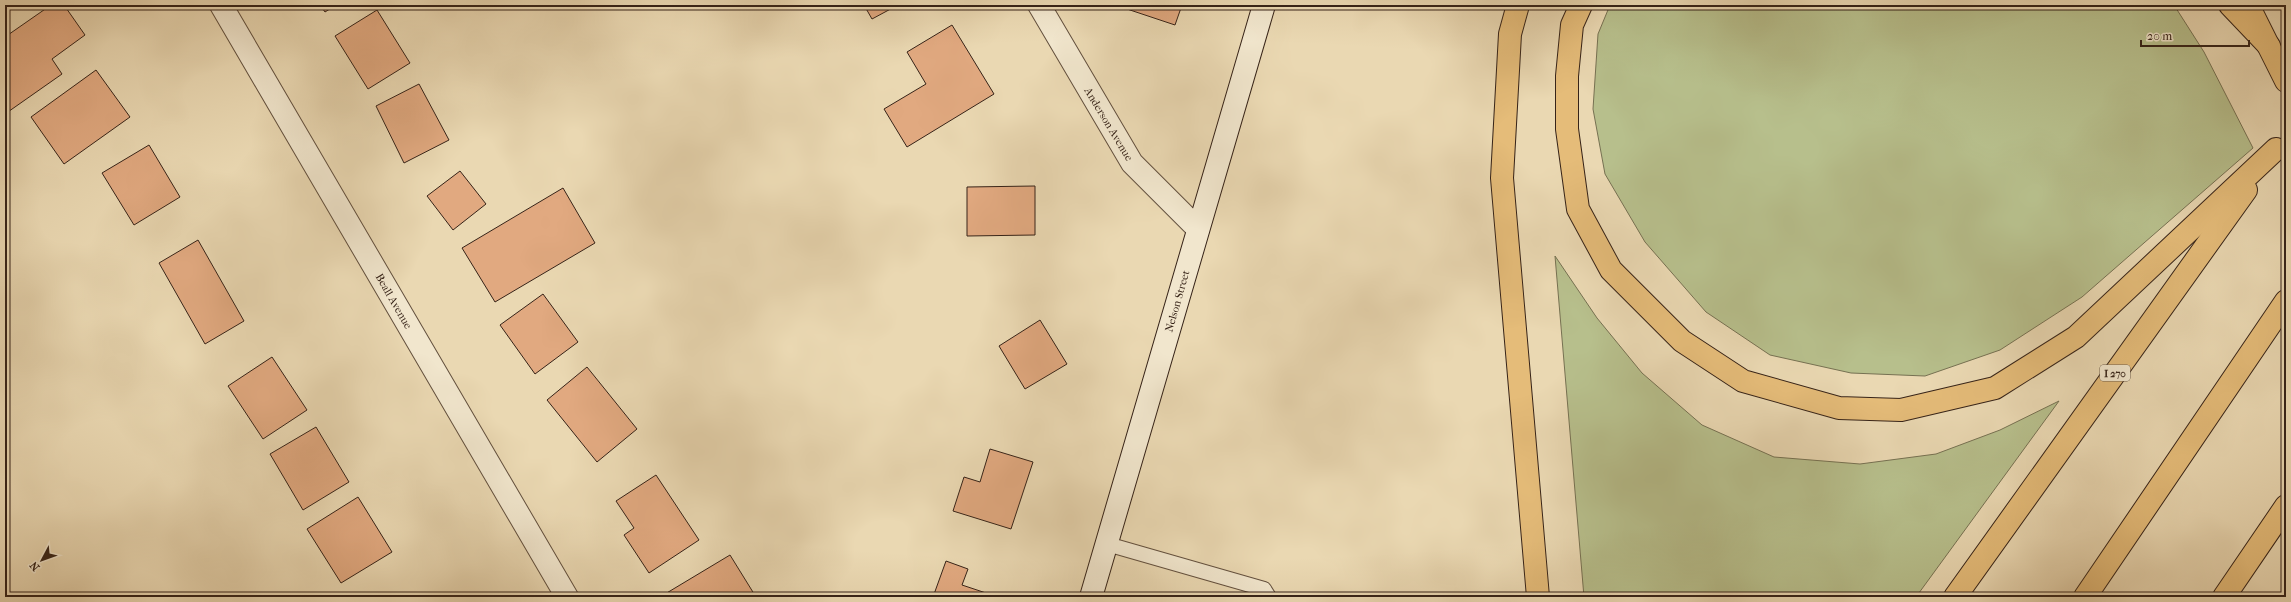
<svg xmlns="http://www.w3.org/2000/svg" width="2291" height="602" font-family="'IM FELL French Canon',serif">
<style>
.green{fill:#b7bf8c;stroke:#767152}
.building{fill:#e1a980;stroke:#362318}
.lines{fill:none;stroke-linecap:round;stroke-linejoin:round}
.lane-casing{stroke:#63503e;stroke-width:16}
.street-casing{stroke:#63503e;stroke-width:24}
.secondary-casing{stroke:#362318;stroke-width:24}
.primary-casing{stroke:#362318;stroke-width:24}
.highway-casing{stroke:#362318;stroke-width:24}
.lane{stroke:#f1e6cd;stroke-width:14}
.street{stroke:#f1e6cd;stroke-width:22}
.secondary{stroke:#f1e6cd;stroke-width:22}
.primary{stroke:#e5bc79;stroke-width:22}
.highway{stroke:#e5bc79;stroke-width:22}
.labels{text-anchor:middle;stroke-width:3;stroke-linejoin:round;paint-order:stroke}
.shield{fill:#f1e6cd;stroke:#6e5e4e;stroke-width:1}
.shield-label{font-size:10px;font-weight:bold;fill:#362318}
.street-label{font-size:11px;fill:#362318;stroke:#f1e6cd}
</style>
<rect width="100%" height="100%" fill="#ead8b2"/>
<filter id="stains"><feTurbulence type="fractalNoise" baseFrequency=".005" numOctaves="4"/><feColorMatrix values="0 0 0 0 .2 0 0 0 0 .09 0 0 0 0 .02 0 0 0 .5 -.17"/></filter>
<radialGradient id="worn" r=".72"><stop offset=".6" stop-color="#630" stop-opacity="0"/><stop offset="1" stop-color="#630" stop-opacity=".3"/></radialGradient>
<g class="green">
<path d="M1610,5h564l30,47 49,96 -171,149 -82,53 -75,26 -74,-3 -81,-18 -64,-43 -61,-70 -40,-68 -12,-65 5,-75z"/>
<path d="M1555,256l42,62 45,55 60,52 72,32 86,7 76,-10 64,-24 59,-29 -143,196h-332z"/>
</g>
<g class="building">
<path d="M51,5h13l21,30 -33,24 10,15 -57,40v-77z"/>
<path d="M320,5h16l-11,7z"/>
<path d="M864,5h34l-26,14z"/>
<path d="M1128,5h54l-7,20 -48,-16z"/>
<path d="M377,10l33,53 -42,26 -33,-53z"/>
<path d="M952,25l42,69 -87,53 -23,-38 42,-25 -19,-32z"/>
<path d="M96,70l34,47 -66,47 -33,-47z"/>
<path d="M419,84l30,56 -45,23 -28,-57z"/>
<path d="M149,145l31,52 -46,28 -32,-52z"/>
<path d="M460,171l26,33 -33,26 -26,-34z"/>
<path d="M1035,186v49l-68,1v-49z"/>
<path d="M563,188l32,55 -100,59 -33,-54z"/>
<path d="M198,240l46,81 -39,23 -46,-81z"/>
<path d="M543,294l35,48 -43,32 -35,-49z"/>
<path d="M1040,320l27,44 -42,25 -26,-43z"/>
<path d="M272,357l35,53 -44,29 -35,-53z"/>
<path d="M587,367l50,62 -40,33 -50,-62z"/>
<path d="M316,427l33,55 -46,28 -33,-56z"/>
<path d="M990,449l43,13 -22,67 -58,-18 11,-34 16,5z"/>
<path d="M656,475l43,65 -50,33 -25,-38 10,-7 -18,-27z"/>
<path d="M358,497l34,55 -51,31 -34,-54z"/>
<path d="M730,555l26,42h-96z"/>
<path d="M946,561l22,8 -6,16 24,8 -2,4h-51z"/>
</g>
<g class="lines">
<g class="lane-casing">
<path id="lane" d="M1107,544l157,45 5,8"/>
</g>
<g class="street-casing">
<g id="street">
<path d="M221,5l346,592"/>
<path d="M1039,5l93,158 66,66"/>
</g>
</g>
<g class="secondary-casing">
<path id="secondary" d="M1091,597l173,-592"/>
</g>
<g class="primary-casing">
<path id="primary" d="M2248,5l38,76"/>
</g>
<g class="highway-casing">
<g id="highway">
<path d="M1518,5l-8,29 -8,144 36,419"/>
<path d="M1581,5l-9,20 -5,51v53l11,80 33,61 71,71 61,40 96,27 62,2 94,-22 81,-51 200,-188"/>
<path d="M2230,5l39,41"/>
<path d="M1955,597l291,-407"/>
<path d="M2085,597l201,-296"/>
<path d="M2224,597l62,-91"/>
</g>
</g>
<use href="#lane" class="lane"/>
<use href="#street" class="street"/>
<use href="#secondary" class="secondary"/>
<use href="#primary" class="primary"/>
<use href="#highway" class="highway"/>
</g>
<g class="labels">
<rect class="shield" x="2100" y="365" width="30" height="16" rx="3"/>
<g class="shield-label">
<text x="2115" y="377">I 270</text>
</g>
<g class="street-label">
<text transform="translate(1109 124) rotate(59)" y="4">Anderson Avenue</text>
<text transform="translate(394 301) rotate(60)" y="4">Beall Avenue</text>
<text transform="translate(1177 301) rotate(-74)" y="4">Nelson Street</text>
</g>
</g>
<rect width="2291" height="602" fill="none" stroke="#ead8b2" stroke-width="20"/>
<rect x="6" y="6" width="2279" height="590" fill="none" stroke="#362318" stroke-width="2"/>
<rect x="10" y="10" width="2271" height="582" fill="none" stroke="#362318"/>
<g transform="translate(42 560) rotate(229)" stroke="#f1e6cd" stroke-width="3" paint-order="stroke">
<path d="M0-3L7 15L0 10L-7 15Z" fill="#362318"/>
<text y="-6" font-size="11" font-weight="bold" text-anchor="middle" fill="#362318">N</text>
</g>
<path d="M2141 40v6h108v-6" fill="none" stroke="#362318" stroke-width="2"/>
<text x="2147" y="40" font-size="12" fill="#362318" stroke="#f1e6cd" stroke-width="3" paint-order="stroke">20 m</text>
<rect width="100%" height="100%" filter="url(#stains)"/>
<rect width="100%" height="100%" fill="url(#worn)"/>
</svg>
